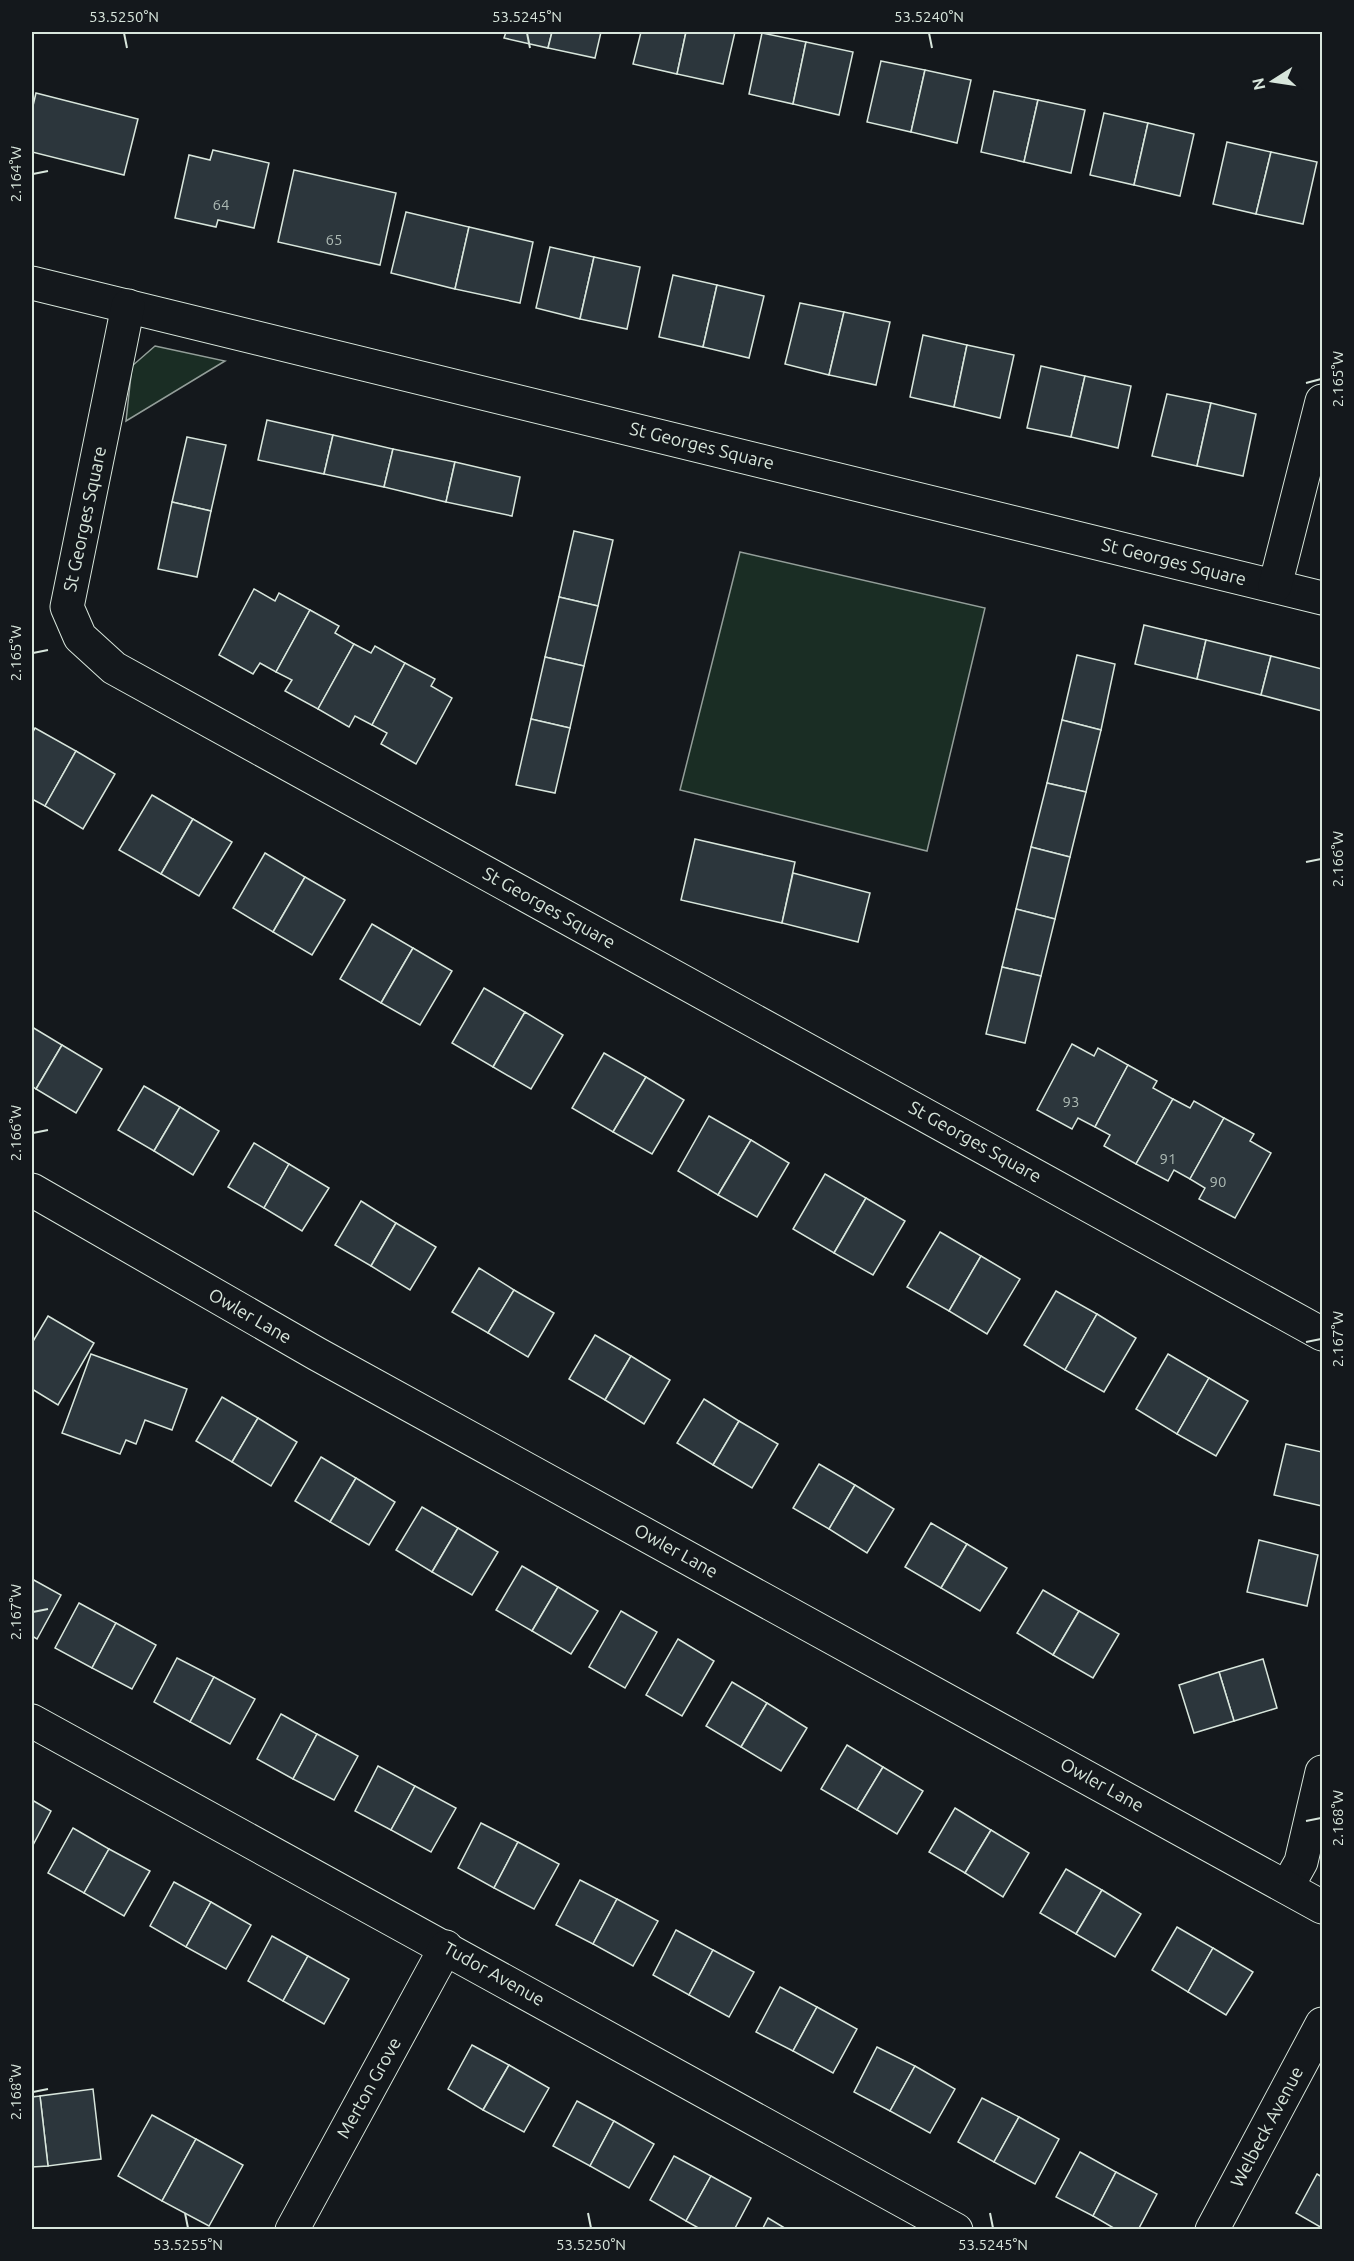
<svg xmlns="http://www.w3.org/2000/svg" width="1354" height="2261" font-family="Ubuntu,sans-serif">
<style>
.green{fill:#1a2d24;stroke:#939e99;stroke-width:1.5}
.building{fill:#2c363c;stroke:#d8e6dc;stroke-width:1.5}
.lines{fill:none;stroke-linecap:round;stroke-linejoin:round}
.minor-casing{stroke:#d8e6dc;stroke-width:35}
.tertiary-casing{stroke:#d8e6dc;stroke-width:35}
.minor{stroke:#14181c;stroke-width:33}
.tertiary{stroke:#14181c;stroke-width:33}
.ticks{fill:none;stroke:#d8e6dc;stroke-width:2}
.labels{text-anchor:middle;stroke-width:4.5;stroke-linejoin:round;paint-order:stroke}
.number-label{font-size:15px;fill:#adbab4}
.street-label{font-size:18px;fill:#d8e6dc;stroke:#14181c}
.neatline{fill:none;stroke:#d8e6dc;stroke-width:2}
.ticks-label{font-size:15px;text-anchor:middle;fill:#d8e6dc}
</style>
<rect width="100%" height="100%" fill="#14181c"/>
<g class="green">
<path d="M155,346l70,15 -99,60 6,-55z"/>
<path d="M740,552l245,56 -58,243 -247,-61z"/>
</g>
<g class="building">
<path d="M506,32h46l-4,16 -44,-10z"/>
<path d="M552,32h49l-6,26 -47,-10z"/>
<path d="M641,32h45l-9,42 -44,-10z"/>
<path d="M686,32h49l-12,52 -46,-10z"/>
<path d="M762,33l44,9 -13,62 -44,-10z"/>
<path d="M806,42l47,10 -14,63 -46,-11z"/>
<path d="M881,61l44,9 -14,62 -44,-10z"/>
<path d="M925,70l46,10 -14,63 -46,-11z"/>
<path d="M994,91l44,9 -14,62 -43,-10z"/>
<path d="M36,93l102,26 -14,56 -92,-23v-42z"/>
<path d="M1038,100l47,10 -14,63 -47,-11z"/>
<path d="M1104,113l44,10 -14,62 -44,-10z"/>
<path d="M1148,123l46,11 -14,62 -46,-11z"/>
<path d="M1227,142l44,10 -15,62 -43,-10z"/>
<path d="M213,150l56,13 -15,65 -36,-8 -2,7 -41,-9 14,-63 21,5z"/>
<path d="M1271,152l46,10 -14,62 -47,-10z"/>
<path d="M294,170l102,23 -16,72 -102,-23z"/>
<path d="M406,212l63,15 -14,62 -64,-16z"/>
<path d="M469,227l64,15 -13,61 -65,-14z"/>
<path d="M550,247l44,10 -14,62 -44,-11z"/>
<path d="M594,257l46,10 -13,62 -47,-10z"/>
<path d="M673,275l44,10 -14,62 -44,-10z"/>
<path d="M717,285l47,11 -15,62 -46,-11z"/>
<path d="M800,303l44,9 -15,63 -44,-11z"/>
<path d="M844,312l46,10 -14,63 -47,-10z"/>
<path d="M923,335l44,10 -13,62 -44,-10z"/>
<path d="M967,345l47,10 -14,63 -46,-11z"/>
<path d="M1041,366l44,10 -14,61 -44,-9z"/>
<path d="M1085,376l46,10 -13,62 -47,-11z"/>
<path d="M1167,394l44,9 -14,63 -45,-10z"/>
<path d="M1211,403l45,11 -13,62 -46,-10z"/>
<path d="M267,420l66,15 -9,39 -66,-14z"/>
<path d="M333,435l60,14 -9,38 -60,-13z"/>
<path d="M187,437l39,8 -15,66 -39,-9z"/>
<path d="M393,449l62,13 -9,40 -62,-15z"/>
<path d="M455,462l65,15 -8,39 -66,-14z"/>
<path d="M172,502l39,9 -14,66 -39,-8z"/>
<path d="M574,531l39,9 -15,66 -39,-9z"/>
<path d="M254,589l21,12 4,-8 31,17 -34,62 -16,-9 -7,11 -34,-19z"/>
<path d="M559,597l39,9 -14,60 -39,-9z"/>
<path d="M310,610l29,16 -4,7 19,11 -36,65 -33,-18 7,-11 -16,-8z"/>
<path d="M1144,625l62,15 -9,39 -62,-15z"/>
<path d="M1206,640l65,16 -10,39 -64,-16z"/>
<path d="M354,644l17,9 4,-7 30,17 -33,62 -17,-9 -6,11 -31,-18z"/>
<path d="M1077,655l38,9 -14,66 -39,-10z"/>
<path d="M1271,656l51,13v42l-61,-16z"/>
<path d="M545,657l39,9 -14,62 -39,-9z"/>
<path d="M405,663l30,16 -4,7 21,12 -36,66 -35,-20 6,-11 -15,-8z"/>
<path d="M531,719l39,9 -15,65 -39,-8z"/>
<path d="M1062,720l39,10 -15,62 -39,-9z"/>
<path d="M35,728l41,23 -31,55 -13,-7v-65z"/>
<path d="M76,751l39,23 -32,55 -38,-23z"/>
<path d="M1047,783l39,9 -16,65 -39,-10z"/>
<path d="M152,795l41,24 -32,55 -42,-24z"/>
<path d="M193,819l39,23 -33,54 -38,-22z"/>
<path d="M695,839l100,23 -13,61 -101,-23z"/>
<path d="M1031,847l39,10 -15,62 -39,-10z"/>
<path d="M265,853l40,24 -32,55 -40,-24z"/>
<path d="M793,873l77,20 -12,49 -76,-19z"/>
<path d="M305,877l40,23 -33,55 -39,-23z"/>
<path d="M1016,909l39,10 -14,57 -39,-9z"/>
<path d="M372,924l41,24 -32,55 -41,-24z"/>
<path d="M413,948l39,23 -32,54 -39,-22z"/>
<path d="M1002,967l39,9 -16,67 -39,-9z"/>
<path d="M484,988l41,24 -32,55 -41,-24z"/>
<path d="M525,1012l38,23 -32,54 -38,-22z"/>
<path d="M32,1027l30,18 -26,44 -4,-3z"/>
<path d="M1072,1044l22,12 4,-8 30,17 -33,62 -17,-9 -6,11 -35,-19z"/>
<path d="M62,1045l40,24 -26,44 -40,-24z"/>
<path d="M604,1053l42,24 -33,55 -41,-24z"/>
<path d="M1128,1065l29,16 -4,7 20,11 -37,65 -32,-18 6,-11 -15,-8z"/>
<path d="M646,1077l38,23 -32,54 -39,-22z"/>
<path d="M144,1086l36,21 -26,44 -36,-21z"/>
<path d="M1173,1099l17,9 4,-7 30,17 -34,61 -16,-9 -6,11 -32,-17z"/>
<path d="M180,1107l39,24 -26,44 -39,-24z"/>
<path d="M709,1116l42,24 -33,55 -40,-24z"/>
<path d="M1224,1118l30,16 -4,7 21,12 -36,65 -36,-19 6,-11 -15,-9z"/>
<path d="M751,1140l38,23 -32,54 -39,-22z"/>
<path d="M254,1143l35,21 -25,44 -36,-21z"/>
<path d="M289,1164l40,24 -27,43 -38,-23z"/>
<path d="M825,1174l41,24 -32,55 -41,-24z"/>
<path d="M866,1198l39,23 -32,54 -39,-22z"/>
<path d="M361,1201l35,22 -25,43 -36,-21z"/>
<path d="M396,1223l40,24 -26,43 -39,-24z"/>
<path d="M940,1232l41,24 -32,55 -42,-24z"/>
<path d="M981,1256l39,23 -33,55 -38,-23z"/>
<path d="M479,1268l35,22 -26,43 -36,-21z"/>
<path d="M514,1290l40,23 -26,44 -40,-24z"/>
<path d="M1056,1291l41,23 -32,56 -41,-25z"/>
<path d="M1097,1314l39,24 -32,54 -39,-22z"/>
<path d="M48,1316l46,27 -36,62 -26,-16v-46z"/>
<path d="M595,1335l36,21 -26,44 -36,-21z"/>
<path d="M91,1354l96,35 -15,41 -27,-10 -9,24 -10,-4 -6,14 -58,-21z"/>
<path d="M1168,1354l41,24 -32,56 -41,-25z"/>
<path d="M631,1356l39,24 -26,44 -39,-24z"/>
<path d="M1209,1378l39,23 -32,55 -39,-22z"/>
<path d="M222,1397l36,21 -26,44 -36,-21z"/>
<path d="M704,1399l35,22 -26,44 -36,-22z"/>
<path d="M258,1418l39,24 -26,44 -39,-24z"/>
<path d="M739,1421l39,23 -26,44 -39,-23z"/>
<path d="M1286,1444l36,8v54l-48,-11z"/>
<path d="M321,1457l35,21 -26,44 -35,-21z"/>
<path d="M819,1464l36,21 -26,44 -36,-21z"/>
<path d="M356,1478l39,24 -26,43 -39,-23z"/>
<path d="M855,1485l39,24 -27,44 -38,-24z"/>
<path d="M422,1507l36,21 -26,44 -36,-22z"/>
<path d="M931,1523l36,21 -26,44 -36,-21z"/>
<path d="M458,1528l40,24 -26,43 -40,-23z"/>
<path d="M1259,1540l59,15 -11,51 -60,-14z"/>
<path d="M967,1544l40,24 -27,43 -39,-23z"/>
<path d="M522,1566l36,21 -26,44 -36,-21z"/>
<path d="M32,1579l29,16 -24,44 -5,-3z"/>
<path d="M558,1587l40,24 -27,43 -39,-23z"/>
<path d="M1043,1590l36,21 -26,44 -36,-22z"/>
<path d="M79,1603l37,20 -24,45 -37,-20z"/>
<path d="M621,1611l36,21 -32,56 -36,-21z"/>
<path d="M1079,1611l40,23 -26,44 -40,-23z"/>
<path d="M116,1623l40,22 -24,44 -40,-21z"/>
<path d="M678,1639l36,22 -32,55 -36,-21z"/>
<path d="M177,1658l37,19 -24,45 -36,-20z"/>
<path d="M1263,1659l14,49 -43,13 -15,-49z"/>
<path d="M1219,1672l15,49 -40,12 -15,-48z"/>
<path d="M214,1677l41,22 -25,45 -40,-22z"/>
<path d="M732,1682l35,21 -26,44 -35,-21z"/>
<path d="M767,1703l40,25 -26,43 -40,-24z"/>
<path d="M281,1714l36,20 -24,45 -36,-20z"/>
<path d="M317,1734l41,22 -24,44 -41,-21z"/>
<path d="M847,1745l36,22 -26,43 -36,-21z"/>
<path d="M378,1766l37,20 -24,44 -36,-19z"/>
<path d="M883,1767l40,24 -26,43 -40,-24z"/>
<path d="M415,1786l41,22 -25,44 -40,-22z"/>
<path d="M32,1800l19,11 -19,36z"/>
<path d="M955,1808l36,22 -26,43 -36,-21z"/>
<path d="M481,1823l37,19 -24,46 -36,-20z"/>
<path d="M73,1828l36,21 -25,44 -36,-20z"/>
<path d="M991,1830l38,23 -26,44 -38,-24z"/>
<path d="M518,1842l41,22 -25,45 -40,-21z"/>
<path d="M109,1849l41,22 -26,45 -40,-23z"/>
<path d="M1066,1869l36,21 -26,44 -36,-21z"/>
<path d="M580,1880l37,19 -24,45 -37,-19z"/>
<path d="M174,1882l37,20 -25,45 -36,-21z"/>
<path d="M1102,1890l39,24 -26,43 -39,-23z"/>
<path d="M617,1899l41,22 -25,45 -40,-22z"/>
<path d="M211,1902l40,23 -25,44 -40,-22z"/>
<path d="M1177,1927l36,21 -25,44 -36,-22z"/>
<path d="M676,1930l37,20 -24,45 -36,-20z"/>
<path d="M272,1936l36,20 -25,45 -35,-20z"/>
<path d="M1213,1948l40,24 -27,43 -38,-23z"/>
<path d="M713,1950l41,22 -25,45 -40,-22z"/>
<path d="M308,1956l41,23 -25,45 -41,-23z"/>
<path d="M780,1987l37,20 -24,44 -37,-19z"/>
<path d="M817,2007l40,22 -24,44 -40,-22z"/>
<path d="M472,2045l37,20 -26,45 -35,-21z"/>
<path d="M877,2047l38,19 -25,45 -36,-19z"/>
<path d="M509,2065l40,23 -25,44 -41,-22z"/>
<path d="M915,2066l40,23 -25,44 -40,-22z"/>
<path d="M93,2089l8,70 -53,7 -8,-70z"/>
<path d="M40,2096l8,70 -16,1v-70z"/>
<path d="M982,2098l37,19 -25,45 -36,-20z"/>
<path d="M577,2101l37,20 -24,45 -37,-20z"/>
<path d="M152,2115l44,24 -34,62 -44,-25z"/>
<path d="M1019,2117l40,22 -24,45 -41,-22z"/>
<path d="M614,2121l40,23 -25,44 -39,-22z"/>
<path d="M196,2139l47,26 -34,61 -47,-25z"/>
<path d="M1080,2152l36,20 -23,44 -37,-19z"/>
<path d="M674,2156l37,20 -25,45 -36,-21z"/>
<path d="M1116,2172l41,22 -19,36h-21l-24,-14z"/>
<path d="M1317,2174l5,3v51l-26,-15z"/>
<path d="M711,2176l40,22 -17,32h-32l-16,-9z"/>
<path d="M768,2218l20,12h-26z"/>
</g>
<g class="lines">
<g class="minor-casing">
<g id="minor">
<path d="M32,283l1290,315"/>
<path d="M128,306l-61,301 13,30 34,31 1208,666"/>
<path d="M1275,586l47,-185"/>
<path d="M32,1721l924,509"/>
<path d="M1287,1887l14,-25 21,-90"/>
<path d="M292,2230l154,-283"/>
<path d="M1212,2230l110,-206"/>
</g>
</g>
<g class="tertiary-casing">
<path id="tertiary" d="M32,1190l285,164 1005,553"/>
</g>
<use href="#minor" class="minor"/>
<use href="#tertiary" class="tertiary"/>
</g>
<path class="ticks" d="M124,33l3,15M527,33l3,15M929,33l3,15M33,174l15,-3M1306,383l15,-4M33,653l15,-3M1306,862l15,-3M33,1133l15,-3M1306,1342l15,-3M33,1612l15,-3M1306,1821l15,-3M33,2092l15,-3M185,2213l3,15M588,2213l3,15M990,2213l3,15"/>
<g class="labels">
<g class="number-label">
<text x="221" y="210">64</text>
<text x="334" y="245">65</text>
<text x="1071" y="1107">93</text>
<text x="1168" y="1164">91</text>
<text x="1218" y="1187">90</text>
</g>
<g class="street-label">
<text transform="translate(702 446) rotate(14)" y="6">St Georges Square</text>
<text transform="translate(85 519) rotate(-78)" y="6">St Georges Square</text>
<text transform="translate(1174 562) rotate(14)" y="6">St Georges Square</text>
<text transform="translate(549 908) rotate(29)" y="6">St Georges Square</text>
<text transform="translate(975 1142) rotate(29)" y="6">St Georges Square</text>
<text transform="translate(250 1316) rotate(30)" y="6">Owler Lane</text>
<text transform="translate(676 1551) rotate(29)" y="6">Owler Lane</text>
<text transform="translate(1102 1785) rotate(29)" y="6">Owler Lane</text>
<text transform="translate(494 1974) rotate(29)" y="6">Tudor Avenue</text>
<text transform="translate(369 2088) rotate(-61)" y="6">Merton Grove</text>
<text transform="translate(1267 2127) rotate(-62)" y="6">Welbeck Avenue</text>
</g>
</g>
<rect width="1354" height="2261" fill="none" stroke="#14181c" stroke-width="66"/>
<g transform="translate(1273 81) rotate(258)" stroke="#14181c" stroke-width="4.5" paint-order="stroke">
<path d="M0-4.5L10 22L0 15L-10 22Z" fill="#d8e6dc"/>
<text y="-9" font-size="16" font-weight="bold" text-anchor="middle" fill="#d8e6dc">N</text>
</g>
<rect x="33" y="33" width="1288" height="2195" class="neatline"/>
<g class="ticks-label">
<text x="124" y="22">53.5250°N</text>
<text x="527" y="22">53.5245°N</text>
<text x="929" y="22">53.5240°N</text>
<text transform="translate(16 174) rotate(-90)" y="5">2.164°W</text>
<text transform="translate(1338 379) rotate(-90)" y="5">2.165°W</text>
<text transform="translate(16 653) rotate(-90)" y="5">2.165°W</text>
<text transform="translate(1338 859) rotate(-90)" y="5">2.166°W</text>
<text transform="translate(16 1133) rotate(-90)" y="5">2.166°W</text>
<text transform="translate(1338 1339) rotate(-90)" y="5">2.167°W</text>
<text transform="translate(16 1612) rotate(-90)" y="5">2.167°W</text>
<text transform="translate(1338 1818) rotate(-90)" y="5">2.168°W</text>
<text transform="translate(16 2092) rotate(-90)" y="5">2.168°W</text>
<text x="188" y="2250">53.5255°N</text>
<text x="591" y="2250">53.5250°N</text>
<text x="993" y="2250">53.5245°N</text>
</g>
</svg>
